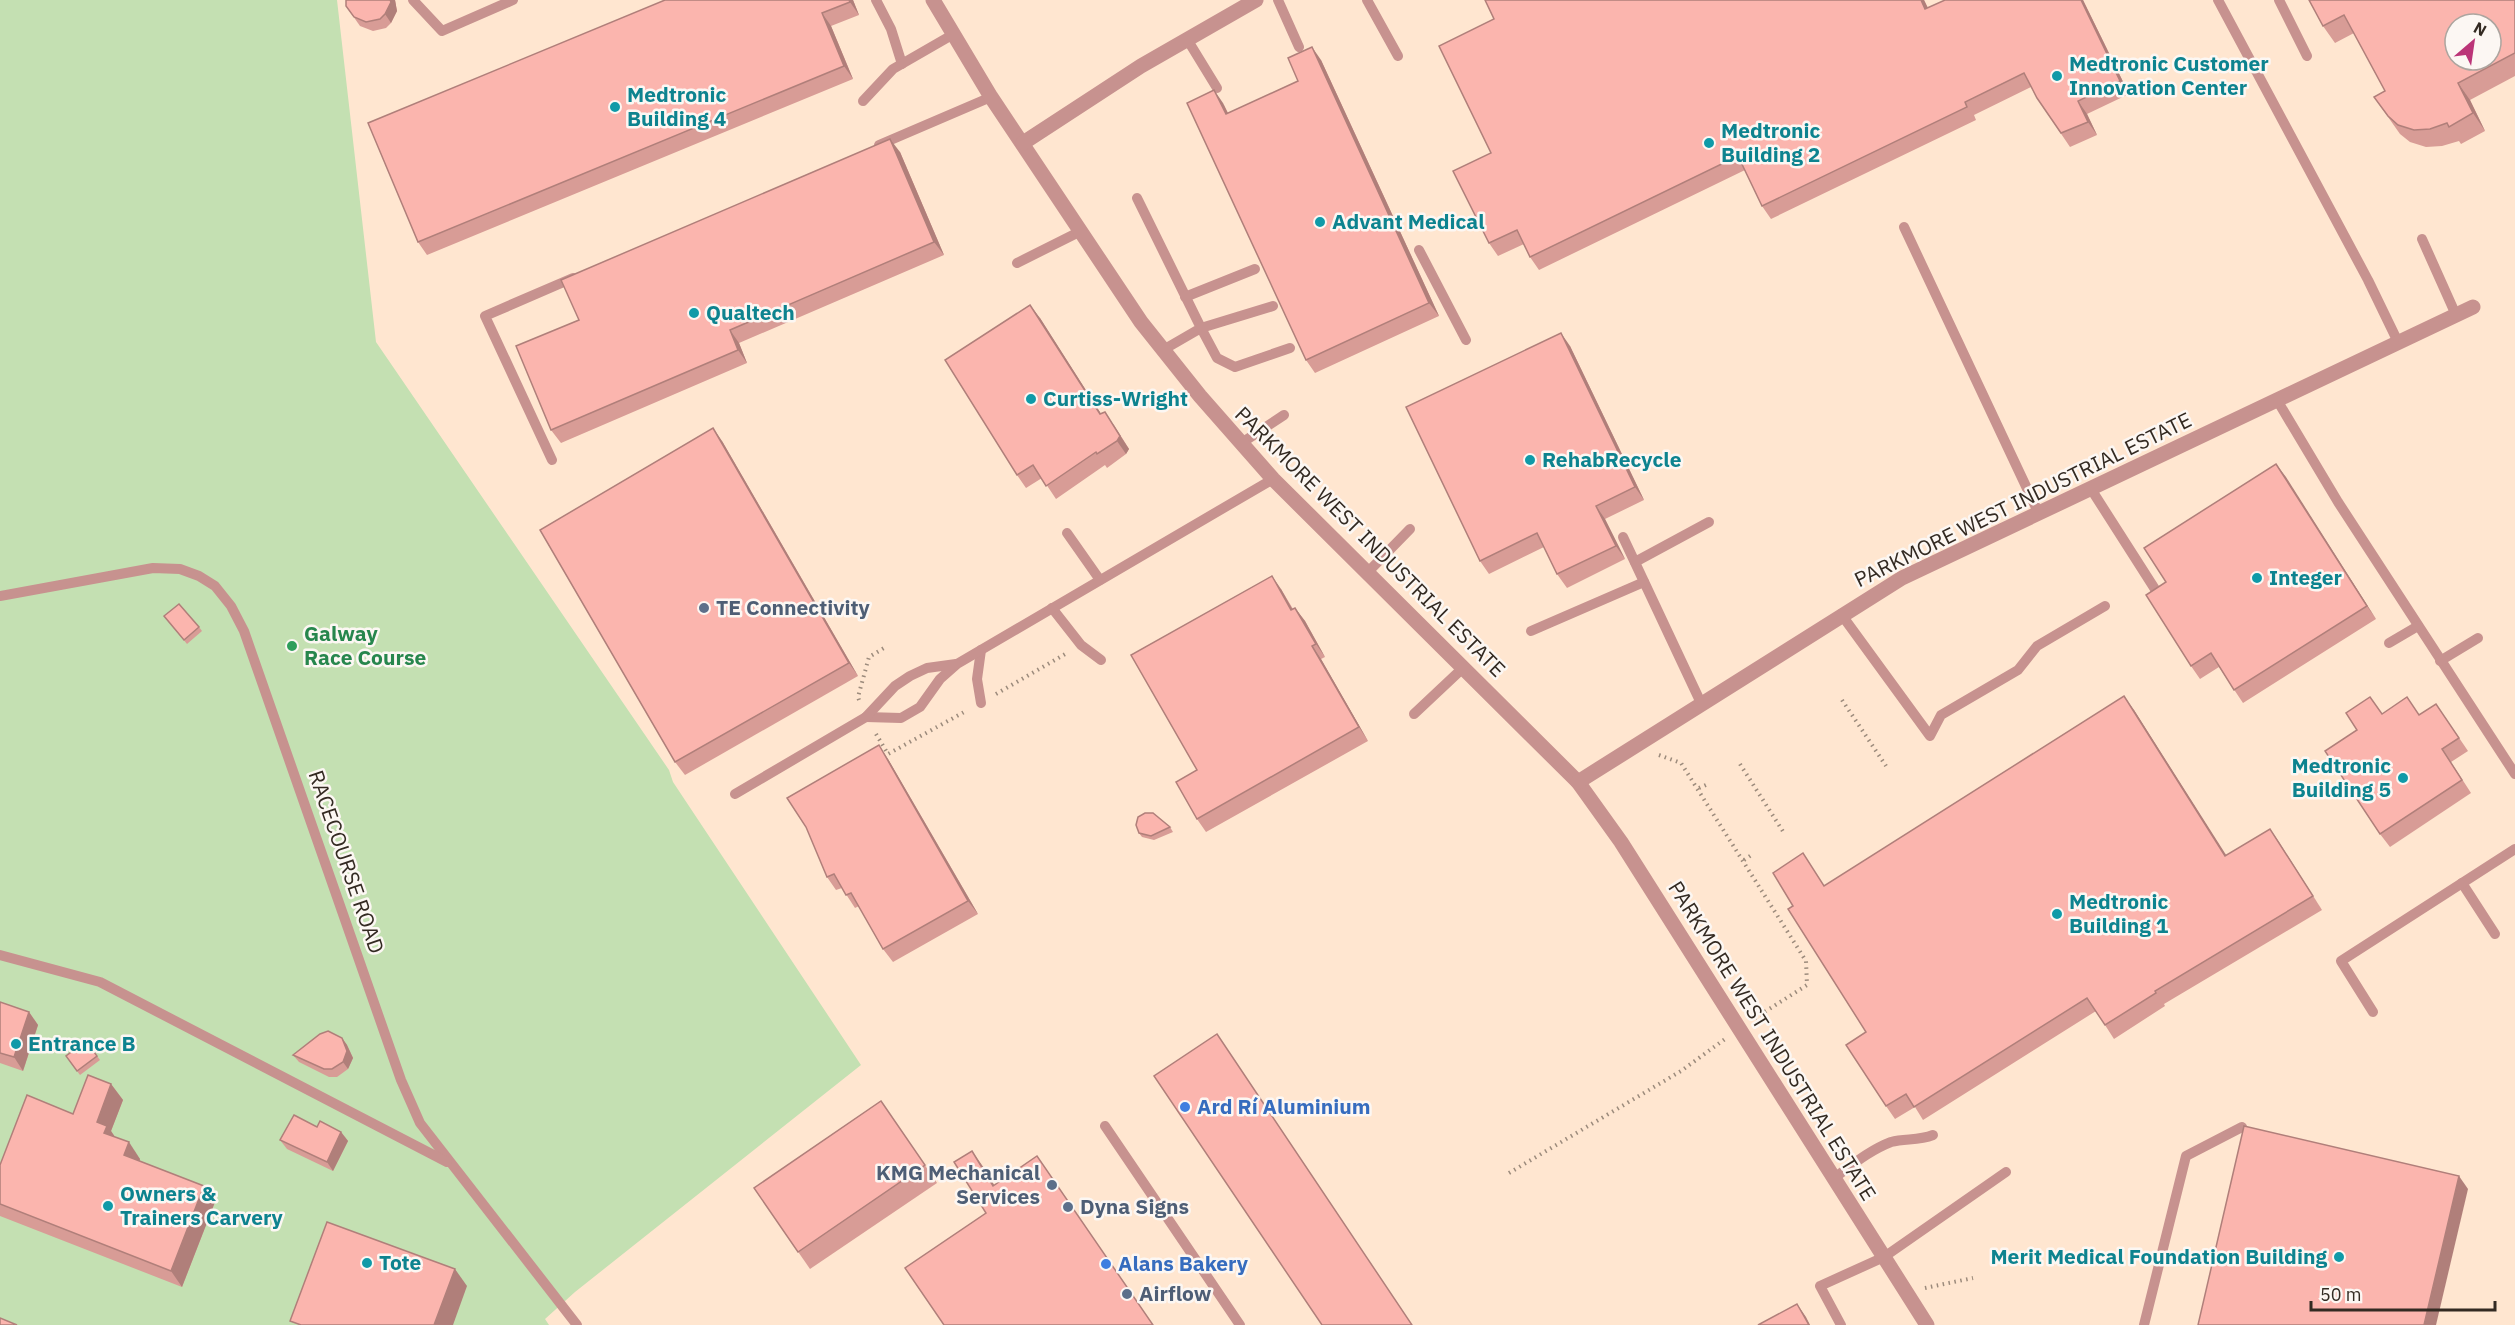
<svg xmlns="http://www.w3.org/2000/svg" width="2515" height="1325" font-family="'IBM Plex Sans',sans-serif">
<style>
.green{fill:#c4e0b2}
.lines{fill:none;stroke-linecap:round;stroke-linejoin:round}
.path{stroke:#9c8b7c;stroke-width:4;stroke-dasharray:1.5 4.5;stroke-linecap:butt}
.lane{stroke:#c7928f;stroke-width:10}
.street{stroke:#c7928f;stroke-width:15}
.wall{fill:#d89c96}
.shaded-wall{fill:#b07f7a}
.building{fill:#fbb5ae;stroke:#b07f7a;stroke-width:1.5;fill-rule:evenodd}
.culture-dot{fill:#0f9aa8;stroke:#fcf7f3;stroke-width:2}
.service-dot{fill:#5c6f8a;stroke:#fcf7f3;stroke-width:2}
.leisure-dot{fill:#2e9e5b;stroke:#fcf7f3;stroke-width:2}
.shop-dot{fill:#3f7fe0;stroke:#fcf7f3;stroke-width:2}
.labels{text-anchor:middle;stroke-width:5;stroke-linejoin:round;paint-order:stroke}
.culture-label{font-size:21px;font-weight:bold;fill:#0d838f;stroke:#fcf7f3;text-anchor:start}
.street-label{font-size:21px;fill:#332a22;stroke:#fcf7f3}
.service-label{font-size:21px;font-weight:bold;fill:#4e5e75;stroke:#fcf7f3;text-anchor:start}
.leisure-label{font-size:21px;font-weight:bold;fill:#27864d;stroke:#fcf7f3;text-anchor:start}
.shop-label{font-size:21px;font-weight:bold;fill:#366cbe;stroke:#fcf7f3;text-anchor:start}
</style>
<rect width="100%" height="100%" fill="#ffe6d0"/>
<path class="green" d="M0,0h337l39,342 293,428 4,12 188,283 -286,227 -30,27 4,6h-549z"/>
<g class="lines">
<g class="path">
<path d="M996,694l71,-41"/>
<path d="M859,700l-1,-3 11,-40 15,-9"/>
<path d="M1842,700l44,66"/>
<path d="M876,734l12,20 78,-43"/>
<path d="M1659,755l22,8 125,198 1,24 -52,33"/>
<path d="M1740,764l44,69"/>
<path d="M1699,788l9,-4"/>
<path d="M1744,860l9,-6"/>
<path d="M1509,1173l172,-102 44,-32"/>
<path d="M1925,1288l48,-10"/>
</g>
<g class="lane">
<path d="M413,0l29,31 71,-31"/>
<path d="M876,0l15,29 11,35"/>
<path d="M1278,0l21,47"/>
<path d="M1367,0l31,56"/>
<path d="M2218,0l150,280 30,62"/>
<path d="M2279,0l28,56"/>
<path d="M1187,39l30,49"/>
<path d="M863,101l30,-32 59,-34"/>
<path d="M879,145l112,-48"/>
<path d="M1137,198l64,130 -38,22"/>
<path d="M1904,227l135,287"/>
<path d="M2422,239l34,76"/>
<path d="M1419,250l47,90"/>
<path d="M1017,263l64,-32"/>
<path d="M1185,297l70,-28"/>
<path d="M1273,306l-72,22 16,30 18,9 55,-19"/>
<path d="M2277,400l61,102 177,272"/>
<path d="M1240,444l44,-29"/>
<path d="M552,460l-67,-144 88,-38"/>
<path d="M2091,489l69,108"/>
<path d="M1067,533l33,47"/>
<path d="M1623,537l78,166"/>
<path d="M1635,562l74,-40"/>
<path d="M1368,572l42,-43"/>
<path d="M0,596l153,-28 27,1 19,7 16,10 16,20 13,25 157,449 19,43 157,202"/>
<path d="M1052,608l29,37 20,15"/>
<path d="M1841,614l89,122 11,-21 77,-45 19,-24 68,-40"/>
<path d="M1531,631l113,-49"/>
<path d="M2389,643l29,-17"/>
<path d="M2440,661l38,-23"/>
<path d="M981,703l-4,-24 4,-29"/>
<path d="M1414,714l50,-47"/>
<path d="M866,717l35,1 19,-11 20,-28 17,-15 316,-185"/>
<path d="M735,794l131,-77 29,-31 15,-10 17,-8 29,-4"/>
<path d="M2462,883l33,51"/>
<path d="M0,955l100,27 347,180"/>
<path d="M2373,1012l-32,-51 174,-112"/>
<path d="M1105,1126l135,199"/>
<path d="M1834,1178c18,-13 36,-28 57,-36 14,-4 27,-1 42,-7"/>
<path d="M1841,1325l-21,-39 64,-29 122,-85"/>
<path d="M2144,1325l42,-169 56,-29"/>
</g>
<g class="street">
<path d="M933,0l58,97 150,225 59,74 73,83 305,303 43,60 306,483"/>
<path d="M1023,143l118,-77 115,-66"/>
<path d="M1578,782l324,-204 571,-271"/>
</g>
</g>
<g class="wall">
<path d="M346,0h49l2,11 -6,12 -5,5 -13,3 -13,-5 -14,-20z"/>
<path d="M853,0l6,15 -28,11 22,53 -426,176 -9,-13 -50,-119z"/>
<path d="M1485,0h439l4,8 17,-8h138l46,94 -42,20 10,21 -27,12 -33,-49 -6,-11 -57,28 2,5 -205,99 -9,-13 -17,-36 -206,100 -9,-13 -6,-13 -26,12 -9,-13 5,-224z"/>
<path d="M2309,0h206v76l-45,24 15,31 -24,13 -2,-3 -17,5 -16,1 -16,-5 -10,-8 -26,-37 11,-6 -31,-58 -19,10 -12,-17z"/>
<path d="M1321,60l118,256 -124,57 -9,-13 -83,-257 5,10 70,-32z"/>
<path d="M900,152l44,103 -205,88 8,20 -186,80 -10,-13 28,-110z"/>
<path d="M1040,318l61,96 13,11 15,24 -3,5 -19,14 -2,-3 -49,34 -14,-21 -16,10 -9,-13z"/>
<path d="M1570,346l74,154 -39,19 20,40 -58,29 -10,-14 -13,-27 -55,27 -9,-13z"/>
<path d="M722,441l136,235 -173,99 -10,-13z"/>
<path d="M2276,464l100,155 -133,84 -24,-36 -19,12 -9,-13 -25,-84z"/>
<path d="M1281,589l12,20 2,-1 10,13 20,36 -4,2 47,82 -162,91 -9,-13v-49z"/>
<path d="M164,616l35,11 3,4 -15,13z"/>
<path d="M2436,704l32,47 -17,11 20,31 -81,54 -10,-13 2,-120 37,1z"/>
<path d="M2134,710l92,146 44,-27 52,81 -158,94 1,2 -51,33 -18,-28 -173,109 -8,-13 -20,12 -9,-13 -20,-74 -63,-179 21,33z"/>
<path d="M888,759l90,155 -85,48 -10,-13 -24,-43 -4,2 -13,-20 -6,2 -9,-13z"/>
<path d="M1170,827l3,5 -19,8 -12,-3 -3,-4z"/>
<path d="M0,1002l29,10 9,13 -15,46 -23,-8z"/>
<path d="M342,1038l5,7 6,13 -5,11 -11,8h-8l-30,-15 -6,-7z"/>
<path d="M86,1041l14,19 -20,15 -14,-19z"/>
<path d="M111,1084l12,16 -12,31 4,6 25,22 -1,2 65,25 11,16 -33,85 -182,-71v-51l73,-51z"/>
<path d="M881,1101l56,82 -127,86 -56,-81z"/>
<path d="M317,1127l24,5 7,9 -15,30 -46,-22 -7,-9z"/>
</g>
<g class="shaded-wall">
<path d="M390,0h5l2,11 -6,12 -6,-9z"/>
<path d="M849,0h4l6,15 -9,-13z"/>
<path d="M1921,0h3l11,23 -10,-14z"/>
<path d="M2081,0h2l46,94 -9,-13z"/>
<path d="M822,13l9,13 22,53 -9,-13z"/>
<path d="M1312,47l9,13 118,256 -10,-13z"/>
<path d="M2458,83l12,17 15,31 -12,-18z"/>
<path d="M1214,90l9,13 12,25 -9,-14z"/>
<path d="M2078,101l9,13 10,21 -9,-13z"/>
<path d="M890,139l10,13 44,103 -10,-13z"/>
<path d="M1030,305l10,13 70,110 -10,-14z"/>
<path d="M730,330l9,13 8,20 -9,-13z"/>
<path d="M1561,333l9,13 74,154 -9,-13z"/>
<path d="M1105,412l24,37 -3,5 -9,-13z"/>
<path d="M713,428l9,13 136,235 -9,-13z"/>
<path d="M2276,464l10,13 90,142 -9,-13z"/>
<path d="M1596,506l9,13 20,40 -9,-13z"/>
<path d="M1272,576l9,13 19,34 -9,-13z"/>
<path d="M1295,608l10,13 20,36 -9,-13z"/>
<path d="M1312,646l9,13 47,82 -9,-14z"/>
<path d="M2124,696l10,14 101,159 -10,-13z"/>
<path d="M879,745l9,14 90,155 -10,-13z"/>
<path d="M2270,829l9,13 43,68 -9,-14z"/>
<path d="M29,1012l9,13 -15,46 -9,-14z"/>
<path d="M342,1038l5,7 6,13 -5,11 -5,-7z"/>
<path d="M111,1084l12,16 -12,31 8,12 -3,6 -19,-27z"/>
<path d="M341,1132l7,9 -15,30 -6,-9z"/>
<path d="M129,1142l11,17 -4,12 -12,-16z"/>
<path d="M972,1151l12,17 21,35 -12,-17z"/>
<path d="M2459,1176l9,13 -32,136h-12z"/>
<path d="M204,1186l11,16 -33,85 -11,-16z"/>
<path d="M455,1269l12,17 -14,39h-19z"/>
<path d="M1797,1304l9,13 4,8h-1z"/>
</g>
<g class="building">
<path d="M346,0h44l1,2 -6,12 -5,5 -14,3 -12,-5 -8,-11z"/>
<path d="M665,0h184l1,2 -28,11 22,53 -426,176 -50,-119z"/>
<path d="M1485,0h436l4,9 20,-9h136l39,81 -42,20 10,21 -27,11 -24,-35 -13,-25 -59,29 2,5 -205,99 -24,-50 -208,101 -13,-27 -28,13 -36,-72 38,-18 -52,-107 55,-27z"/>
<path d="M2309,0h206v53l-57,30 15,30 -24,14 -2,-4 -17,6 -16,1 -16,-5 -10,-9 -14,-19 11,-6 -41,-76 -21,11zM2455,24h36v36h-36z"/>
<path d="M1312,47l117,256 -123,57 -119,-257 27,-13 12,24 72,-33 -10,-23z"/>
<path d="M890,139l44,103 -204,88 8,20 -187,80 -35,-84 63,-26 -18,-40z"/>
<path d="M1030,305l70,109 5,-2 15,24 -3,5 -20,13 -1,-2 -50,34 -13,-21 -16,10 -72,-115z"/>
<path d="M1561,333l74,154 -39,19 20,40 -59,28 -20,-41 -57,28 -74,-154z"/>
<path d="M713,428l136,235 -174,99 -135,-232z"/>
<path d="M2276,464l91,142 -133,84 -23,-37 -20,13 -45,-71 20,-13 -22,-34z"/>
<path d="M1272,576l19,34 4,-2 21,36 -4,2 47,81 -162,92 -21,-37 21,-12 -66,-115z"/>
<path d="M179,604l20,23 -15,13 -20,-24z"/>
<path d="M2124,696l101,160 45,-27 43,67 -158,95 1,2 -51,32 -18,-27 -173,109 -8,-13 -20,12 -40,-61 20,-13 -78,-123 5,-3 -20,-33 30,-20 21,33z"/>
<path d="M2370,697l12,17 25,-17 12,18 17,-11 23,34 -17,11 20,31 -82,54 -55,-83 32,-21 -11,-17z"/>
<path d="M879,745l89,156 -85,48 -32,-56 -5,2 -12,-21 -7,3 -21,-50 -19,-29z"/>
<path d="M1145,813h8l17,14 -19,9 -12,-3 -3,-8 2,-8z"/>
<path d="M0,1002l29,10 -15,45 -14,-4z"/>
<path d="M328,1031l14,7 5,13 -4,11 -11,7h-8l-31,-14 27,-21z"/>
<path d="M1217,1034l195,291h-90l-168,-249z"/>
<path d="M86,1041l11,15 -20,15 -11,-15z"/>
<path d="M88,1075l23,9 -14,38 10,4 -3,7 25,9 -5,13 80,31 -33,85 -171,-67v-39l27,-70 46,19z"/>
<path d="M881,1101l44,64 -127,87 -44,-64z"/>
<path d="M294,1115l23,12 3,-6 21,11 -14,30 -47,-22z"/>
<path d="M2244,1126l215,50 -35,149h-226z"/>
<path d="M972,1151l21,35 44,-30 116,169h-209l-39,-57 81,-55 -32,-51z"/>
<path d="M327,1222l128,47 -21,56h-133l-11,-4z"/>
<path d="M1797,1304l12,21h-51z"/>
<path d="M0,1318l17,7h-17z"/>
</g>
<g class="culture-dot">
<circle cx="2057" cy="76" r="6"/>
<circle cx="615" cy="107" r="6"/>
<circle cx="1709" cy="143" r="6"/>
<circle cx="1320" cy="222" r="6"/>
<circle cx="694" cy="313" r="6"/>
<circle cx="1031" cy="399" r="6"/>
<circle cx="1530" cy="460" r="6"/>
<circle cx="2257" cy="578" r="6"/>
<circle cx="2403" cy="778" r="6"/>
<circle cx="2057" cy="914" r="6"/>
<circle cx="16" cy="1044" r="6"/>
<circle cx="108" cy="1206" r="6"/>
<circle cx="2339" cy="1257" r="6"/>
<circle cx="367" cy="1263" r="6"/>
</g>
<g class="service-dot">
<circle cx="704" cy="608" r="6"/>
<circle cx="1052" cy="1185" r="6"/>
<circle cx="1068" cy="1207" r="6"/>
<circle cx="1127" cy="1294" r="6"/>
</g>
<circle class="leisure-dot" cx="292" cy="646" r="6"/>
<g class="shop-dot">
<circle cx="1185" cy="1107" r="6"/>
<circle cx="1106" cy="1264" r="6"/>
</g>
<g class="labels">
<g class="culture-label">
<text x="2069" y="71">Medtronic Customer<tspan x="2069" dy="24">Innovation Center</tspan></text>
<text x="627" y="102">Medtronic<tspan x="627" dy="24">Building 4</tspan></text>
<text x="1721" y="138">Medtronic<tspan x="1721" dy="24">Building 2</tspan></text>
<text x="1332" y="229">Advant Medical</text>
<text x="706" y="320">Qualtech</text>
<text x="1043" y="406">Curtiss-Wright</text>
<text x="1542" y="467">RehabRecycle</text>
<text x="2269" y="585">Integer</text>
<text x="2391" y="773" text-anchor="end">Medtronic<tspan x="2391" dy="24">Building 5</tspan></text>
<text x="2069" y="909">Medtronic<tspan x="2069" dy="24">Building 1</tspan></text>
<text x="28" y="1051">Entrance B</text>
<text x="120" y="1201">Owners &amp;<tspan x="120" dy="24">Trainers Carvery</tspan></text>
<text x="2327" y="1264" text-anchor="end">Merit Medical Foundation Building</text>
<text x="379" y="1270">Tote</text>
</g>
<g class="street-label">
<text transform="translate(2023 500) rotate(-26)" y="7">PARKMORE WEST INDUSTRIAL ESTATE</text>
<text transform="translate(1370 542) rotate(45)" y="7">PARKMORE WEST INDUSTRIAL ESTATE</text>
<text transform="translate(346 862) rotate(71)" y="7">RACECOURSE ROAD</text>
<text transform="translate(1772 1041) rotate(58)" y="7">PARKMORE WEST INDUSTRIAL ESTATE</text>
</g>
<g class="service-label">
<text x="716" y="615">TE Connectivity</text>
<text x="1040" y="1180" text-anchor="end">KMG Mechanical<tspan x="1040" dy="24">Services</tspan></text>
<text x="1080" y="1214">Dyna Signs</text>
<text x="1139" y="1301">Airflow</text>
</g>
<g class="leisure-label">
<text x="304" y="641">Galway<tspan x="304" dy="24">Race Course</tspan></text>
</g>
<g class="shop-label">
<text x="1197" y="1114">Ard Rí Aluminium</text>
<text x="1118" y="1271">Alans Bakery</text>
</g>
</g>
<g transform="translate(2473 42) rotate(29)"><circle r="28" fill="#fcf7f3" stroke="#aca59f" stroke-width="1.5"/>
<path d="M0-4.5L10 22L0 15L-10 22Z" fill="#bb3578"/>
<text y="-9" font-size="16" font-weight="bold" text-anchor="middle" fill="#332a22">N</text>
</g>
<path d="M2311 1301v9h184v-9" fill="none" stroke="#332a22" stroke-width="3"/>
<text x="2320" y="1301" font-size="18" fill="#332a22" stroke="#fcf7f3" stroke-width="4.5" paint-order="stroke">50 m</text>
</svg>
